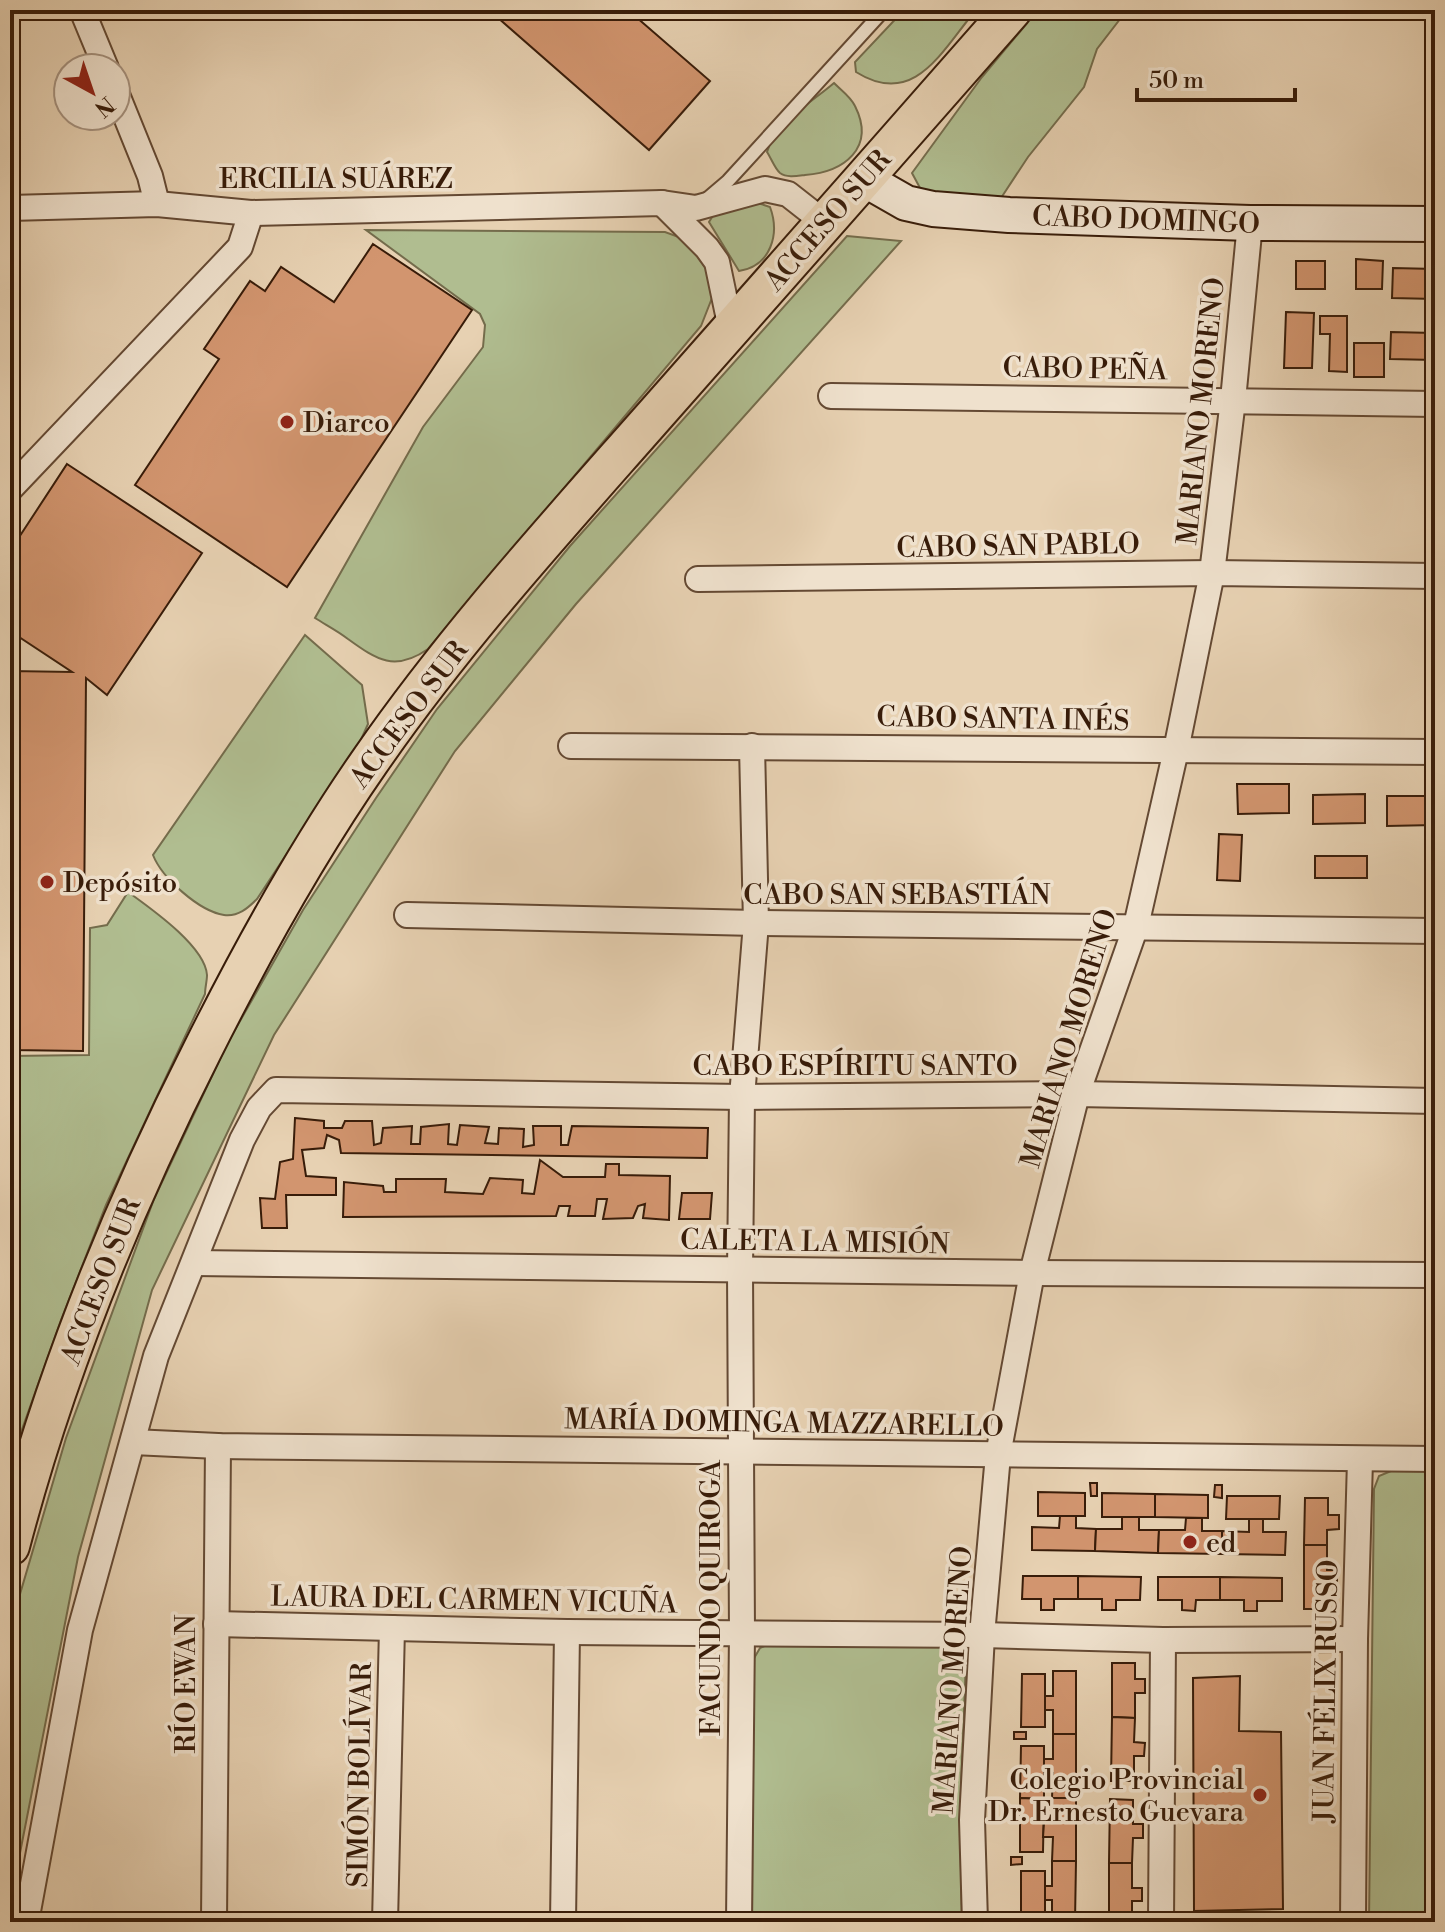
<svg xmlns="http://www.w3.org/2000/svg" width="1445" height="1932" font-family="'Libre Bodoni',serif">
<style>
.green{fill:#b0bd90;stroke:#746c4c;stroke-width:2}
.building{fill:#d2956f;stroke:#381c09;stroke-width:2}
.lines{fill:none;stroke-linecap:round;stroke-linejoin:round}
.lane-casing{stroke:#644933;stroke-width:16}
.street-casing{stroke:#644933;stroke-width:28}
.secondary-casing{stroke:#381c09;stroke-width:38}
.primary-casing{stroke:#381c09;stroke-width:42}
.lane{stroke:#efe1cd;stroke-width:12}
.street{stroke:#efe1cd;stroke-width:24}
.secondary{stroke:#efe1cd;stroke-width:34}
.primary{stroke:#e7d1b2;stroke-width:38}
.poi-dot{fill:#8f2418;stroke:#efe1cd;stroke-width:3}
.labels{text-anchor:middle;stroke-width:7;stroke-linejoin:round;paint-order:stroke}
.street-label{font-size:28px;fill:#381c09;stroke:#efe1cd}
.poi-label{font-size:28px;fill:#381c09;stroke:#efe1cd;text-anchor:start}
</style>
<rect width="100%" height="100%" fill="#e7d1b2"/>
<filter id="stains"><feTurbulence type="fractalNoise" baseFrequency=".0025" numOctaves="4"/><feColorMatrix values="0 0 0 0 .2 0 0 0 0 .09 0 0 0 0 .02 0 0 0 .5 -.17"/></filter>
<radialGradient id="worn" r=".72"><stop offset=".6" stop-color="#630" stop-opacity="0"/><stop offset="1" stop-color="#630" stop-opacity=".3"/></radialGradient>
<g class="green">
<path d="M904,10h72c-34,40 -61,99 -120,62l-1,-10z"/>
<path d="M1038,10h89l-30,39 -13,38 -56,70 -27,41 -64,-2 -17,-8 -8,-15 70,-96z"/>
<path d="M834,83c7,7 17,14 21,23 21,42 -11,66 -50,69 -8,1 -18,3 -25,-2 -5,-4 -9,-15 -13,-21 8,-29 45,-50 67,-69z"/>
<path d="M758,203l12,4c10,27 1,59 -31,64l-30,-49 8,-13z"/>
<path d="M366,230l299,2 22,8 20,30 5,28 -11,28 -273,323c-33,23 -51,11 -80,-10 -10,-8 -22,-14 -33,-21l108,-191 60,-80 2,-22 -5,-11z"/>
<path d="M847,236l54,5 -325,363 -121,147 -181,284 -122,255 -74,267 -59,301 -6,64h-3v-294l56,-190 88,-239 73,-155 76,-134 73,-112 61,-89 133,-163z"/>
<path d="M305,635l57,50 6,39 -9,20 -102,155c-9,9 -19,18 -33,16 -25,-4 -62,-37 -71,-60z"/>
<path d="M128,892c22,16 77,54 79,83 0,6 -2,13 -2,19l-99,211 -45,115 -51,143v-407l79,-1 1,-127 17,-3z"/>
<path d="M1391,1471h44v451h-66l5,-433 5,-13z"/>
<path d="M767,1645l187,1 9,4 3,9 -6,158 2,105h-210l1,-262 7,-12z"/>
</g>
<g class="building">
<path d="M489,10h139l82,71 -61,69z"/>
<path d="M373,244l99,66 -185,277 -152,-102 84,-126 -15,-10 46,-68 15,10 16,-24 53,35z"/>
<path d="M1356,259l27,2 -1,28h-26z"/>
<rect x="1296" y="261" width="29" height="28"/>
<path d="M1393,268l42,1v30l-43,-1z"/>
<path d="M1286,312l28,1 -2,55h-28z"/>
<path d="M1320,316h27v56l-18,-1 1,-37h-10z"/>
<path d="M1391,332l44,1v27l-45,-1z"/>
<rect x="1354" y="343" width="30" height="34"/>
<path d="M67,464l135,89 -95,142 -21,-17 -3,373 -73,-1v-379l62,1 -62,-41v-80z"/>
<path d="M1237,784h52v29l-51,1z"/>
<path d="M1365,794v29l-52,1v-29z"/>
<path d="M1387,796h48v29l-48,1z"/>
<path d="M1219,834l23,1 -2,46 -23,-1z"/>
<rect x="1315" y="856" width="52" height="22"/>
<path d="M295,1118l29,3v7h18l3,-7h27l2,24 7,-2 2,-15 29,-2 -1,18h9l1,-17 28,-3 -1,20 9,1 3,-20 29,2 -4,16 13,1 1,-16 25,1 -1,18 11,-2 -1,-19h28v19h7l4,-19 136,2 -1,30 -366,-5 -2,-13 -12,-5 -3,13 -22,2 4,26 30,2v17h-50l1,33h-25l-2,-30 15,1 5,-37 13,-3z"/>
<path d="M540,1160l23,17h42l1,-13h13v11l51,1 -1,44 -26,-2 2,-14 -7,2 -5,12 -30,1 4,-20h-10l-2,17h-27l2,-10h-11l-3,10 -213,1 1,-35 39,4 1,6h12v-13h50l-1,13 38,2 7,-16 33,2 -1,13 12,1z"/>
<path d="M682,1193h30l-2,26h-31z"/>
<path d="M1090,1483h7v13h-6z"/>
<path d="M1215,1485h7v13l-8,-1z"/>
<path d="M1038,1492l47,1v23h-47z"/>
<path d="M1102,1493l53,1v23h-53z"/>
<path d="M1155,1494l53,1v23l-53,-1z"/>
<path d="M1227,1496h53l-1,23h-53z"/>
<path d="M1305,1498h23v17h11v14l-12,1v15h-23z"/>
<path d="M1060,1516h16v12l20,1 -1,22 -63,-1v-23l27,1z"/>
<path d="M1122,1517h17v13h20l-1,23 -63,-2 1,-22h26z"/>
<path d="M1186,1518h16v13h20v23l-64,-1 1,-23h26z"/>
<path d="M1249,1519h14v13h23l-1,23 -63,-1v-23l27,1z"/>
<path d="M1304,1545h23v25h10v14h-9l-1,25h-23z"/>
<path d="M1023,1576h55v23h-24v11h-13v-11h-19z"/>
<path d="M1078,1576l63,1 -1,23h-24v10h-14v-11h-24z"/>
<path d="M1158,1577h62v23h-24l-1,11 -13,-1v-10h-24z"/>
<path d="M1220,1577l62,1v23h-25v10h-13v-11h-24z"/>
<path d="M1112,1663h23v16h10v14h-10v25l-23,-1z"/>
<path d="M1053,1671h23v63h-23v-24h-8v-14h8z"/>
<path d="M1022,1674h23v53h-24z"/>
<path d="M1240,1676l-1,55 42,1 2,177 -89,2 -1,-233z"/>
<path d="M1112,1717l23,1 -1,24 11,1 -1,13h-10v25h-23z"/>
<rect x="1014" y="1732" width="12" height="7"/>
<path d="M1053,1734h23v64h-24l1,-25h-9v-14h9z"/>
<path d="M1021,1746h23v53l-24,-1z"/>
<path d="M1020,1798l24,1 -1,53h-23z"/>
<path d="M1052,1798h24v63h-24l1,-24h-10l1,-14h9z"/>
<path d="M1110,1799l23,1v24h10v14h-10l-1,25h-23z"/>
<path d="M1011,1857h11v7l-11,1z"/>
<path d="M1052,1861h24l-1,61h-23v-22h-7v-14h7z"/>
<path d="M1109,1863h23v25h10v13h-10v21h-23z"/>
<rect x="1021" y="1871" width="24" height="51"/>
</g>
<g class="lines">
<g class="lane-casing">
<path id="lane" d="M708,198l20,-17 156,-171"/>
</g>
<g class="street-casing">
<g id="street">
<path d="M82,10l24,58"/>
<path d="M116,92l34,84 7,28"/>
<path d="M662,203l45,45 10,14 14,67"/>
<path d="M10,208l147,-4 94,9 411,-10 34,5 69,-19 23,5 37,29"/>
<path d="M831,396l604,8"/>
<path d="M10,489l230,-242 11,-34"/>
<path d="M698,579l514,-6 223,3"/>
<path d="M571,746l864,6"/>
<path d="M407,915l349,8 679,8"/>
<path d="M194,1263l838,10 403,2"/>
<path d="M133,1442l85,4 1217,13"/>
<path d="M216,1624l351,8 415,3 181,5 192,-1"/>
<path d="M26,1922l54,-292 76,-274 86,-216 17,-32 17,-18 466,7 335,-3 358,7"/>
<path d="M214,1922l4,-476"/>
<path d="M385,1922l7,-294"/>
<path d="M563,1922l4,-290"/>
<path d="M739,1922l3,-289 -2,-363 2,-173 14,-174 -4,-177"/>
<path d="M975,1922l-3,-102 10,-185 16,-180 34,-182 45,-179 59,-168 40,-176 36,-177 21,-173 17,-177"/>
<path d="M1161,1922l2,-282"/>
<path d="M1353,1922l2,-283 5,-179"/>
</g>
</g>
<g class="secondary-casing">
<path id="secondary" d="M864,179l42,24 27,6 76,6 241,8 185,1"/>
</g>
<g class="primary-casing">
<path id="primary" d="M10,1546c45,-172 112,-337 192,-495 50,-100 104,-198 168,-290 83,-120 182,-229 278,-338 122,-138 243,-275 364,-413"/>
</g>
<use href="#lane" class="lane"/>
<use href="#street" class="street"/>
<use href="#secondary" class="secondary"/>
<use href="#primary" class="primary"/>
</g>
<g class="poi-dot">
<circle cx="287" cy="422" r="8"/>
<circle cx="47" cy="882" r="8"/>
<circle cx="1190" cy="1542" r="8"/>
<circle cx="1260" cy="1795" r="8"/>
</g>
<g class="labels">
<g class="street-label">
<text x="336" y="188">ERCILIA SUÁREZ</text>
<text transform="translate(1146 219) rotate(2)" y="10">CABO DOMINGO</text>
<text transform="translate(827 220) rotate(-49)" y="10">ACCESO SUR</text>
<text transform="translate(1085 368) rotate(1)" y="10">CABO PEÑA</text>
<text transform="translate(1200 411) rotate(-84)" y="10">MARIANO MORENO</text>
<text transform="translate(1018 545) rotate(-1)" y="10">CABO SAN PABLO</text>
<text transform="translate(408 714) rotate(-53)" y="10">ACCESO SUR</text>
<text transform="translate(1003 718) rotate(1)" y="10">CABO SANTA INÉS</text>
<text x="897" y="904">CABO SAN SEBASTIÁN</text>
<text transform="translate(1068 1038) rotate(-73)" y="10">MARIANO MORENO</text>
<text x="855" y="1075">CABO ESPÍRITU SANTO</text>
<text transform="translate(815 1241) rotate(1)" y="10">CALETA LA MISIÓN</text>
<text transform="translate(100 1281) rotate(-69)" y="10">ACCESO SUR</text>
<text transform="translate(784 1422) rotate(1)" y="10">MARÍA DOMINGA MAZZARELLO</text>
<text transform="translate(710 1598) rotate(-90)" y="10">FACUNDO QUIROGA</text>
<text transform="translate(474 1599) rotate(1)" y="10">LAURA DEL CARMEN VICUÑA</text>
<text transform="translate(952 1680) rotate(-86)" y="10">MARIANO MORENO</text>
<text transform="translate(185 1684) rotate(-90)" y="10">RÍO EWAN</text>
<text transform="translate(1325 1691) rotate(-89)" y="10">JUAN FÉLIX RUSSO</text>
<text transform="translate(359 1775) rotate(-89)" y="10">SIMÓN BOLÍVAR</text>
</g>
<g class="poi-label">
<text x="303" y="432">Diarco</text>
<text x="63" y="892">Depósito</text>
<text x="1206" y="1552">ed</text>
<text x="1244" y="1789" text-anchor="end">Colegio Provincial<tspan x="1244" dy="32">Dr. Ernesto Guevara</tspan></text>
</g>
</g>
<rect width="1445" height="1932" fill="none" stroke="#e7d1b2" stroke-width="40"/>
<rect x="12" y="12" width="1421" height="1908" fill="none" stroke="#381c09" stroke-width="4"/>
<rect x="20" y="20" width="1405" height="1892" fill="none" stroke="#381c09" stroke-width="2"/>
<g transform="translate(92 92) rotate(140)"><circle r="38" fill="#efe1cd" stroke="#a6927f" stroke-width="2"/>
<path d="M0-6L14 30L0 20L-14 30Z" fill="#8f2418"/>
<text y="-12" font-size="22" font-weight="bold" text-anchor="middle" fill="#381c09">N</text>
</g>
<path d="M1137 88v12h158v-12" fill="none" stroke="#381c09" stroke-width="4"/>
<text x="1149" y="88" font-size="24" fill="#381c09" stroke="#efe1cd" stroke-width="6" paint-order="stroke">50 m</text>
<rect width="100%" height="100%" filter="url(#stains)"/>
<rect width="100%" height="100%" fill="url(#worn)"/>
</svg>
